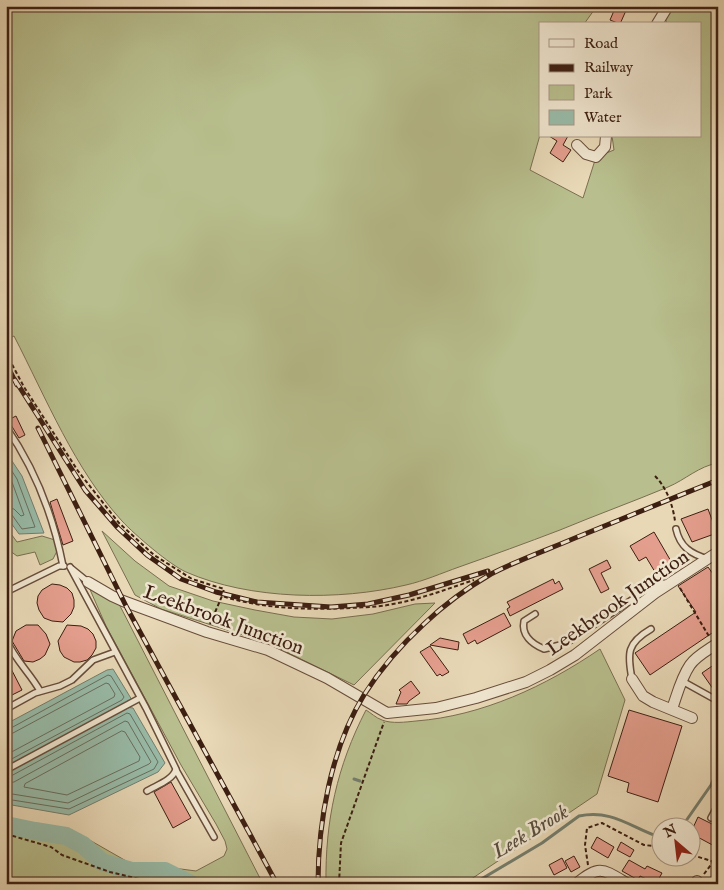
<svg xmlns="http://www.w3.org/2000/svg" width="724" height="890" font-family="'IM FELL English',serif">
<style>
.green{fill:#b8be8d;stroke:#7a6e50}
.water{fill:#98bba8;stroke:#747d6c}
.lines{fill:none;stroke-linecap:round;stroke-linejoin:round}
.shore{stroke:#6a6d5d;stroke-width:1}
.stream{stroke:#747d6c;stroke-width:3}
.river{stroke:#98bba8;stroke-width:18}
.building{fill:#e49e8d;stroke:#3d1f12}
.service-casing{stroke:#684d3b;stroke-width:8}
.minor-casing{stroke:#684d3b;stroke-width:12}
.path{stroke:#3d1f12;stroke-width:2;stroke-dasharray:4 2.5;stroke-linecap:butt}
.service{stroke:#f0e6d0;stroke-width:5}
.minor{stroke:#f0e6d0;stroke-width:10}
.rail-casing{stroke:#3d1f12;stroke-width:5}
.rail{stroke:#f0e6d0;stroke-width:3;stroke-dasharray:9;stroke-linecap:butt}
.labels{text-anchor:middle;stroke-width:5;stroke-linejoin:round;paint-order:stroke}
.street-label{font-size:20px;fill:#3d1f12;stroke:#f0e6d0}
.water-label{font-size:21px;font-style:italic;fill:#584e3f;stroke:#f0e6d0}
</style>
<rect width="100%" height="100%" fill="#e8d8b6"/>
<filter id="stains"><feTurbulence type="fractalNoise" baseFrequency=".004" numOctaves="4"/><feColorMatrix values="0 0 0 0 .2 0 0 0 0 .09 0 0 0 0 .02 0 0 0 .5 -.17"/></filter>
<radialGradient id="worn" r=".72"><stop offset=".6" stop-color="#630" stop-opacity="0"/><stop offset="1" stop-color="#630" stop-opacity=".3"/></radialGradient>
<g class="green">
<path d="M6,6h591l-13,18h-44v111l-10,35 53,28 13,-41 18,-7 -2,-14h88v-112h-32l-3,-5 8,-13h45v457c-19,3 -33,17 -50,24 -36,15 -72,28 -108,43 -34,13 -67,25 -101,37 -17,6 -35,14 -53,18 -67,16 -156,15 -220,-13 -16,-7 -51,-37 -64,-51 -47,-51 -76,-123 -108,-185l-8,4z"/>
<path d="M6,527l11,15 25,-6 13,4 2,11 -4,8 -13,6 -5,-13 -18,4 -11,-8z"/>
<path d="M102,531l33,30 34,25 44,15 42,9 39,7 38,2 41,-5 42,-10 20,-1 -81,82 -86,-42 -107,-34 -26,-14z"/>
<path d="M88,585l30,17 145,282h-257v-66l66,12 56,32 68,9 28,-15 3,-7 -2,-8 -9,-17 -35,-59 -75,-139z"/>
<path d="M600,649l25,51 -28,94 -133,90h-138c-1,-63 11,-118 40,-174 5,3 10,8 16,10 10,4 24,2 34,1 66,-5 130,-35 184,-72z"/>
</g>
<g class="water">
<path d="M6,452l16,24 22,57 -25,1 -13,-18z"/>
<path d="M113,669l19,31 -126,67v-43l101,-54z"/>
<path d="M125,707l8,1 32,55 -7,9 -89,43 -63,-11v-31z"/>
</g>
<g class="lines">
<g class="shore">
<path d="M6,462l11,17 18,48 -13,2 -10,-14 -6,-1"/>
<path d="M6,473l6,9 12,33 -3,1 -7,-7 -8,-2"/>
<path d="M6,728h5l97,-53 3,1 13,21 -2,3 -116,62"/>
<path d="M122,731l3,1 15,25 -1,4 -72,34 -43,-8 1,-3z"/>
<path d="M6,735l7,-2 93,-50 3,1 6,10 -1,3 -108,58"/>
<path d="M6,777l5,-1 116,-63 3,1 28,48 -4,7 -85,40 -63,-10"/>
<path d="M6,783l8,-1 111,-61 3,1 23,40 -2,2 -81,39 -62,-10"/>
</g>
<g class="stream">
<path d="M354,779l6,2"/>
<path d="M681,828l30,-43 7,-16"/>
<path d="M473,884l69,-41 37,-27c34,-7 52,12 83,22"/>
</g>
<path class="river" d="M6,825l29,6 31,5 17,9 19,17 30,9h33l26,13"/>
</g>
<g class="building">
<path d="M616,6h12l-8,18 -10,-4z"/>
<path d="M549,136h19l-5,9 8,5 -8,12 -13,-9 7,-12z"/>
<path d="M16,416l9,19 -6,3 -11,-18z"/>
<path d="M57,499l16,42 -10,4 -13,-43z"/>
<path d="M708,509l9,24 -25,9 -11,-23z"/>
<path d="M654,532l18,31 -17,9 -9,-15 -7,4 -9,-15z"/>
<path d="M607,560l4,8 -10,5 8,16 -8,4 -12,-24z"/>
<path d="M708,567l10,14v9l-4,2 4,5v32l-68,46 -15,-22 61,-41 -18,-26z"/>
<path d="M553,579l2,5 4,-3 4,8 -53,27 -3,-7 3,-2 -3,-5z"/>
<path d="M52,584l8,1 7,3 5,5 2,7v7l-3,7 -8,8 -11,-1 -8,-3 -5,-8 -2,-7 1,-7 4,-6z"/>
<path d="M504,613l7,13 -34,18 -2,-4 -7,4 -5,-10z"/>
<path d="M26,625h12l8,9 4,10 -5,11 -5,4 -7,3 -9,-1 -12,-20 4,-10z"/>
<path d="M67,625l14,1 7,3 5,5 3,7v7l-4,7 -5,5 -7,2h-6l-10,-5 -4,-6 -2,-10z"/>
<path d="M440,638l19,4 -1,8 -28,-5z"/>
<path d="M430,646l19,26 -7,4 -2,-2 -3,2 -17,-24z"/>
<path d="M6,659l16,31 -16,8z"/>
<path d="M718,662v34l-16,-23z"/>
<path d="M411,681l9,12 -11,8 -2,3h-11l5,-12 -2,-2z"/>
<path d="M629,710l53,16 -24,76 -31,-10 2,-9 -21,-7z"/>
<path d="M171,782l20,36 -18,10 -19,-36z"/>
<path d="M698,817l20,10v21l-26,-14v-4z"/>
<path d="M597,837l17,10 -6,11 -17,-10z"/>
<path d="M621,842l13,8 -4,7 -13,-7z"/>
<path d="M574,856l6,11 -9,5 -6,-11z"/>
<path d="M562,858l5,10 -13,7 -5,-10z"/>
<path d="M629,860l16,9 2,-3 15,7 -6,11 -16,-8 -2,4 -16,-9z"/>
</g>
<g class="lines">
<g class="service-casing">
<g id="service">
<path d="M6,427c30,43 47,88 57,139"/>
<path d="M676,529c4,18 15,25 32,30"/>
<path d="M70,567l76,141 30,61c-3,11 -19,16 -29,22"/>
<path d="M72,569l16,13"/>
<path d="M6,592l53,-26h5"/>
<path d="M535,614l-11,7c-3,14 8,23 20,28l16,-4 11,-5 71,-47 22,-10"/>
<path d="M6,639c8,20 24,34 34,52"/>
<path d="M632,679c-5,-26 -5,-36 19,-50"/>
<path d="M682,681l36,20"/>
<path d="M6,709l29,-16 25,-7 12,-6 21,-20 22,-8"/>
<path d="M6,770l134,-72"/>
<path d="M176,770l38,67"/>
<path d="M711,818l7,-13"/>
</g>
</g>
<g class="minor-casing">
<g id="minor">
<path d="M657,24l11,-18"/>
<path d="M577,145l9,9 10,3 9,-10 1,-11"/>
<path d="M88,582l24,14 11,5 84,31 61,18 59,28 60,35 49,-5 40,-10 50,-16 24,-12 25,-15 80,-62 63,-41"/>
<path d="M632,679l11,17 10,6 39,16"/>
<path d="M672,709c5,-14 9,-31 18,-44 6,-9 18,-15 28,-22"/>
<path d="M576,884c24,-20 27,-15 52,0"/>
<path d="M697,884v-3"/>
</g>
</g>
<g class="path">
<path d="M6,353l18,34 54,84 41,52 35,32 38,24 32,10 -2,7"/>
<path d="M655,476c12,12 18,30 20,45"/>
<path d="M680,588l30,50"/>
<path d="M210,624l12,-28c41,13 86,14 129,12 14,-1 28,-1 42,-4 28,-5 54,-15 81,-24"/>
<path d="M6,834l45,13 11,8 48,17 50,12"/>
<path d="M692,855l26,8"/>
<path d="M588,865l-3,-20 2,-17 15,-5 42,22 18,2"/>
<path d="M704,874l9,-12"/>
<path d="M339,884l2,-41 43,-121"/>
</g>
<use href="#service" class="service"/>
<use href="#minor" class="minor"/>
<g class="rail-casing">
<g id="rail">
<path d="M6,363l11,22"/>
<path d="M15,380l70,110 33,38 29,27 34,24 35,13 41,10 74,5 37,-3 41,-9 79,-24"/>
<path d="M38,428l89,180 150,276"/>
<path d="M318,884c0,-62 13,-136 46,-189 17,-27 37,-50 61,-72 20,-19 42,-35 66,-49 27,-14 56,-24 84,-36 47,-19 95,-39 143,-58"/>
</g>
</g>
<use href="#rail" class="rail"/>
</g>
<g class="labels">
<g class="street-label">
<text transform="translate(617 602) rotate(-35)" y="7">Leekbrook Junction</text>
<text transform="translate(224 619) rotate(20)" y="7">Leekbrook Junction</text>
</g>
<g class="water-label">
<text transform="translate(530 831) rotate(-31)" y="7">Leek Brook</text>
</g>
</g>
<rect width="724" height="890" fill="none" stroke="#e8d8b6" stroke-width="25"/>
<rect x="8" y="8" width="709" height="875" fill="none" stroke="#3d1f12" stroke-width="2.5"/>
<rect x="12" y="12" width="699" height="865" fill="none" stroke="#3d1f12"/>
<rect x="539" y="22" width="162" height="115" fill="#f0e6d0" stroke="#a89684"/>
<rect x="549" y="39" width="25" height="8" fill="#f0e6d0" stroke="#a89684"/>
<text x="584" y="48" font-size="15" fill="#3d1f12">Road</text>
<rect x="549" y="64" width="25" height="8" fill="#3d1f12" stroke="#a89684"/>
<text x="584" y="72" font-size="15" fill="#3d1f12">Railway</text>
<rect x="549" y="85" width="25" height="15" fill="#b8be8d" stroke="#a89684"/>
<text x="584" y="98" font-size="15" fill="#3d1f12">Park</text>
<rect x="549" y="110" width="25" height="15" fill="#98bba8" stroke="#a89684"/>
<text x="584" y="122" font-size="15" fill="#3d1f12">Water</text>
<g transform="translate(676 842) rotate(332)"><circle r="24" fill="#f0e6d0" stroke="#a89684"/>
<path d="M0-4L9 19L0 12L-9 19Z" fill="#8f2418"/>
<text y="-8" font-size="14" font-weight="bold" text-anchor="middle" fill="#3d1f12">N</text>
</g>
<rect width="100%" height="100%" filter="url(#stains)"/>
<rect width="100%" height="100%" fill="url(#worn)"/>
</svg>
